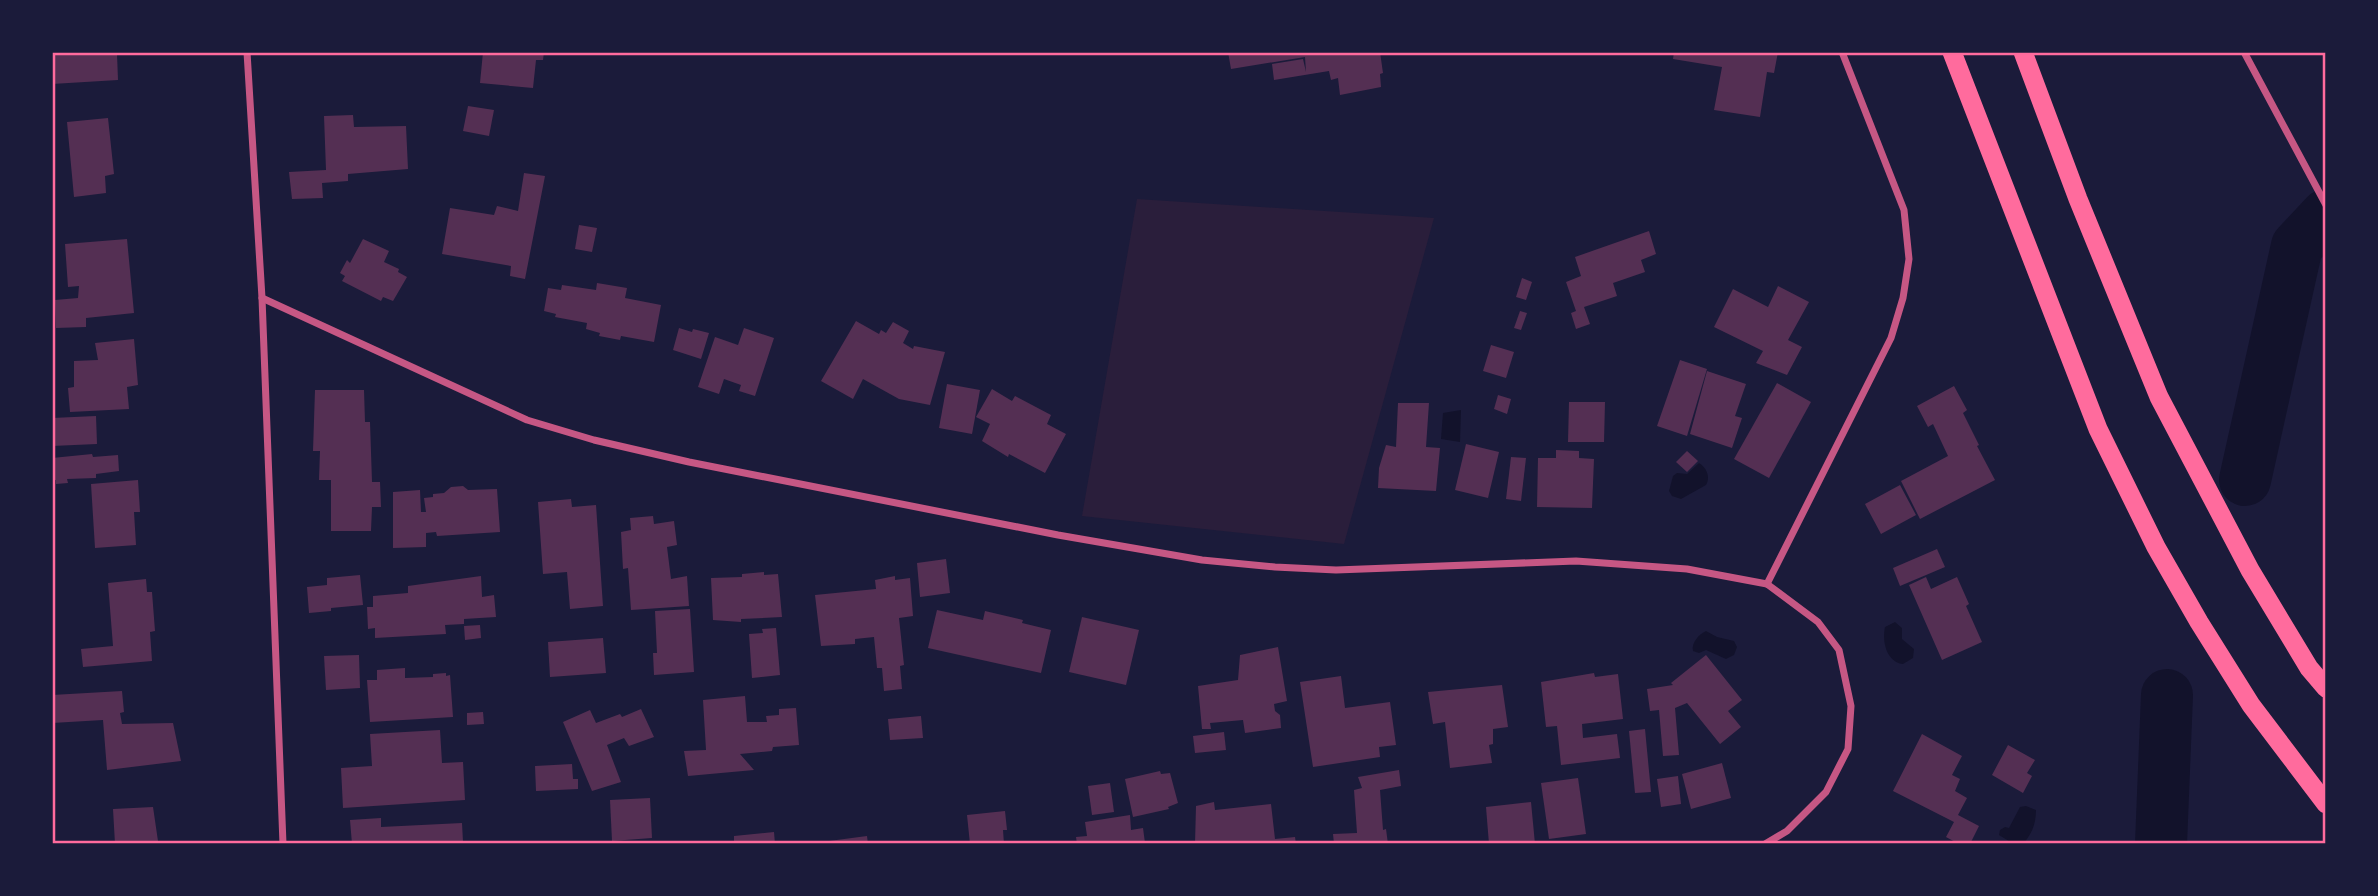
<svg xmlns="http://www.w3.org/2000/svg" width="2378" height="896" font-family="Helvetica,sans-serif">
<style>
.green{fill:#2a1e3b}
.water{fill:#12122b}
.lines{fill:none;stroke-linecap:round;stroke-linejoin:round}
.river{stroke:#12122b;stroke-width:52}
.building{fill:#542f53}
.minor{stroke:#c65784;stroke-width:7}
.trunk{stroke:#ff6b9d;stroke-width:19}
.neatline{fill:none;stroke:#ff6b9d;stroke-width:2.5}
</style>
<rect width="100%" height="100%" fill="#1b1b3a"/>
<path class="green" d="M1137,199l297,19 -90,326 -262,-28z"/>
<g class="water">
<path d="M1461,410l-1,32 -19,-3 2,-26z"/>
<path d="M1699,463c7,4 12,14 7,22l-25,14 -9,-3 -3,-5 4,-15 4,-3 10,1z"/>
<path d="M1895,622l7,6v11l12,10 -1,9 -10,6c-17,-2 -21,-23 -18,-37z"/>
<path d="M1706,631l11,6 17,4 3,6 -3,8 -8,4 -20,-9 -7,3 -6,-2c-2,-8 6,-17 13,-20z"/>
<path d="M2026,806l10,4c0,14 -4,23 -12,33h-12l-13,-8 1,-5 5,-3 4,1 11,-21z"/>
</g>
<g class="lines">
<g class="river">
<path d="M2245,480l52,-234 29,-31"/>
<path d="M2161,844l6,-149"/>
</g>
</g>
<g class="building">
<path d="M52,52l65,2 1,26 -66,4z"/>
<path d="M483,52h61l-1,8h-7l-3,28 -53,-5z"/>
<path d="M1228,52h152l3,21 -3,1 1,13 -41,8 -2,-17 -7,2 -2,-9 -55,9 -2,-16 31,-5 3,13 -1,-15 -74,12z"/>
<path d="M1674,52h104l-4,21 -7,-1 -7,45 -46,-7 8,-43 -49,-8z"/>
<path d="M468,106l26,4 -5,26 -26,-5z"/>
<path d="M353,115l1,12 52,-1 2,43 -60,5v7l-26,2 1,15 -31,1 -3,-27 37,-2 -2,-54z"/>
<path d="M108,118l6,56 -9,2 1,17 -32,4 -7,-75z"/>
<path d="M524,173l21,3 -20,103 -15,-3 1,-10 -69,-12 8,-46 44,7 3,-9 21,5z"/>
<path d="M579,225l18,3 -5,24 -17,-3z"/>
<path d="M1649,231l7,23 -15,6 4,12 -32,11 4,13 -33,11 6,17 -14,5 -5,-16 5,-2 -10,-29 15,-6 -6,-19z"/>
<path d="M127,239l7,74 -48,5v9l-30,1 -1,-28 23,-2 1,-12 -11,1 -3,-43z"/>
<path d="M363,239l26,12 -5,11 15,7 -1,3 9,5 -14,24 -10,-4 -2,4 -39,-20 3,-5 -5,-3 7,-13 3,3z"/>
<path d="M1522,278l10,4 -6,18 -10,-3z"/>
<path d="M597,283l30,5 -2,10 36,7 -7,37 -33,-6 -1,4 -21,-4 1,-3 -14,-4 1,-6 -32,-6 1,-3 -12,-3 4,-23 13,2 1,-5 34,5z"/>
<path d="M1778,286l31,16 -21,38 14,7 -15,28 -31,-12 7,-12 -49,-24 19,-38 35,18z"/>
<path d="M1520,311l7,2 -6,17 -7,-2z"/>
<path d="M856,321l23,13 2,-4 5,3 7,-11 16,9 -6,12 10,6 1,-3 31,6 -15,53 -31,-6 -36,-20 -10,20 -32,-18z"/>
<path d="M679,328l13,4 1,-3 16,4 -8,26 -28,-9z"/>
<path d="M744,328l30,10 -19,58 -16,-5 2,-6 -17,-6 -5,15 -21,-7 17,-50 23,8z"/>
<path d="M134,339l4,46 -11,2 2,22 -59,3 -2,-24 6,-1v-26l24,-1 -3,-17z"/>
<path d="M1491,345l23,7 -8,26 -23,-7z"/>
<path d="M1680,360l27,9 -20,67 -30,-10z"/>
<path d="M1707,371l39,13 -11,32 7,2 -10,30 -42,-14z"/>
<path d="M1777,383l34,19 -42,76 -35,-19z"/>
<path d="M947,384l33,6 -8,44 -33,-6z"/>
<path d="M1954,386l13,24 -4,3 16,32 -2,1 18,34 -75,39 -19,-38 47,-25 -15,-32 -5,3 -11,-21z"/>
<path d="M992,389l20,12 3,-5 36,19 -4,9 19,10 -21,39 -36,-19 -1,3 -26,-16 8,-17 -14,-7z"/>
<path d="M315,390h49l1,32h5l2,60h8l1,25h-9l-1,24h-40v-51h-12l1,-29h-7z"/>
<path d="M1498,395l13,4 -4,15 -13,-5z"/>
<path d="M1569,402h36l-1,40h-36z"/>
<path d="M1398,403h31l-3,44 14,1 -4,43 -58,-3 1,-20 7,-23 10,2z"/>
<path d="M96,416l1,28 -45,2v-28z"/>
<path d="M1466,444l33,8 -11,46 -33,-8z"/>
<path d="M1556,450l23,1v7l15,1 -2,49 -55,-1 1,-49h18z"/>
<path d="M1687,451l11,10 -11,11 -11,-10z"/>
<path d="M92,454l1,3 25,-2 1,16 -23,3v4l-29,1 1,4 -12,1v-4h-4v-22z"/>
<path d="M1511,457l15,1 -5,43 -15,-2z"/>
<path d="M138,480l2,32h-6l2,33 -41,3 -4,-64z"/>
<path d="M1900,485l16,30 -35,19 -16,-30z"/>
<path d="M463,486l5,4 29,-1 3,43 -63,4 -1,-4 -10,1v14l-33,1v-56l27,-2 1,22h5l-2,-14 9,-1v-3l11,-1 7,-6z"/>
<path d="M571,499l1,8 24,-2 7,101 -33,3 -3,-37 -24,2 -5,-72z"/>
<path d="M653,516l1,8 20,-3 3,24 -10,2 4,32 16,-3 2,30 -58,4 -3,-42 -5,1 -2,-37 10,-2 -1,-12z"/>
<path d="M1937,549l8,18 -45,19 -7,-18z"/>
<path d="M946,559l4,34 -30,4 -3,-34z"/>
<path d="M764,572v3l14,-1 4,43 -41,2v3l-28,-2 -2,-42 31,-1v-3z"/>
<path d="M360,575l3,30 -32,3v3l-22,2 -2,-26 20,-2v-7z"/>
<path d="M481,576l1,21 12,-2 2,22 -32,2v5l-19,1 1,9 -71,4v-10l-7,1 -1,-22h6v-11l35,-3v-7z"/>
<path d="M895,576v4l15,-2 3,38 -14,2 5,47 -4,1 2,23 -18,2 -2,-23h-5l-3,-31 -19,2v5l-34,2 -6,-51 61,-6 -1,-9z"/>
<path d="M1926,577l5,12 26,-12 12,27 -3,2 16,36 -40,18 -33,-75z"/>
<path d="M146,579l1,13h5l3,39 -5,1 2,29 -69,6 -2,-18 32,-3 -5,-63z"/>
<path d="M690,609l4,63 -40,3 -1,-22h4l-2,-42z"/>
<path d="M937,610l46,10 2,-9 38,9 -1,3 29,7 -10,43 -113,-25z"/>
<path d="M1082,617l57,13 -13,55 -57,-13z"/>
<path d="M480,625l1,13 -16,2 -1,-14z"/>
<path d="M776,628l4,47 -28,3 -3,-44 14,-1 -1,-4z"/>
<path d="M603,638l3,35 -56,4 -2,-35z"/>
<path d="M1278,647l9,54 -13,3 1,7 5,4 1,13 -36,5 -2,-13 -33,3 1,6h-9l-4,-43 40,-6 2,-25z"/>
<path d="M359,655l1,33 -34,2 -2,-34z"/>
<path d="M1706,655l36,45 -14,11 13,16 -21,17 -33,-41 -12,5 4,47 -16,1 -4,-46 -9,1 -3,-22 26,-4 -2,-2z"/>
<path d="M405,668v10l28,-1v-3l13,-1v3l4,-1 3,42 -83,5 -3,-42h10v-10z"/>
<path d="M1594,673l1,4 23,-3 5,45 -41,5 1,14 34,-4 3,24 -59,7 -4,-39 -11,1 -5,-45z"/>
<path d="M1341,676l4,32 45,-6 6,43 -17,2 1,10 -67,10 -13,-85z"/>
<path d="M1502,685l6,42 -15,2v15l-4,1 3,18 -42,5 -5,-46 -12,2 -5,-32z"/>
<path d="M122,691l2,21 -4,1 2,11 51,-1 8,38 -74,9 -4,-50 -51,3v-28z"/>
<path d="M745,696l2,26h20l-1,-6 13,-1v-6l17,-1 3,37 -26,2 -1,4 -32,3 14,16 -66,6 -4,-25 22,-1 -3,-50z"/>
<path d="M641,709l13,28 -25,9 -5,-8 -17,7 14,37 -29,9 -29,-69 27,-12 6,13 24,-9 2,3z"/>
<path d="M483,712l1,12 -17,1v-12z"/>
<path d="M921,716l2,22 -33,2 -2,-21z"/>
<path d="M1645,729l6,63 -16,1 -6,-62z"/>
<path d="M440,730l2,33 21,-1 2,38 -122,8 -2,-40 31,-2 -2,-32z"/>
<path d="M1224,732l2,18 -31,3 -2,-17z"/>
<path d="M1922,734l40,22 -10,19 8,4 -5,12 12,7 -9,17 21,11 -9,18h-11l-13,-7 8,-15 -61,-31z"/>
<path d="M2008,745l27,15 -8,13 5,3 -9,17 -31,-18z"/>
<path d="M1722,763l9,35 -40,11 -9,-35z"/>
<path d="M572,764l1,15h5v10l-42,2 -1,-25z"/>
<path d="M1399,770l2,16 -21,4 3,40 3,-1 2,15h-54l-1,-10 24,-1 -3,-43 8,-2 -4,-11z"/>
<path d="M1160,771l1,3 9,-1 8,30 -10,4 1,2 -36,8 -8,-38z"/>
<path d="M1678,776l3,28 -20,3 -4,-28z"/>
<path d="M1578,778l8,56 -37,5 -8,-56z"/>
<path d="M1110,783l4,29 -22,3 -4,-29z"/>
<path d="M650,798l2,40 -40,3 -2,-41z"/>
<path d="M1214,802l1,8 56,-6 4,35 20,-2 1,7h-101l1,-38z"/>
<path d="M1531,802l4,42h-46l-3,-37z"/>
<path d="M153,807l5,34h6v3h-49l-2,-35z"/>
<path d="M1005,811l2,19h-4l1,14h-34l-3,-29z"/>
<path d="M1130,815l1,15 12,-2 2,15 -68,1 -1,-7 11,-1 -2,-14z"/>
<path d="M381,818v9l81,-4 1,19 -3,2h-108l-2,-24z"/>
<path d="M774,832l1,12h-41v-8z"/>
<path d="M867,836l1,8h-39v-3z"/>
</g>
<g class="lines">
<g class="minor">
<path d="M247,52l15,246 21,546"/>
<path d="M2244,52l82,153"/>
<path d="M262,298l265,122 67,20 95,22 369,73 144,25 73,7 61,3 240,-9 111,8 80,15 51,38 21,28 12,56 -3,43 -22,43 -39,39 -22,13"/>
<path d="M1767,584l124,-246 12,-40 6,-39 -5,-49 -62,-158"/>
</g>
<g class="trunk">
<path d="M1952,52l146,377 58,118 43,75 52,83 75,99"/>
<path d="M2023,52l55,147 81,198 91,173 59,98 17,20"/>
</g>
</g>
<rect width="2378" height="896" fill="none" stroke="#1b1b3a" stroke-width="108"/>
<rect x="54" y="54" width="2270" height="788" class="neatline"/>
</svg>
